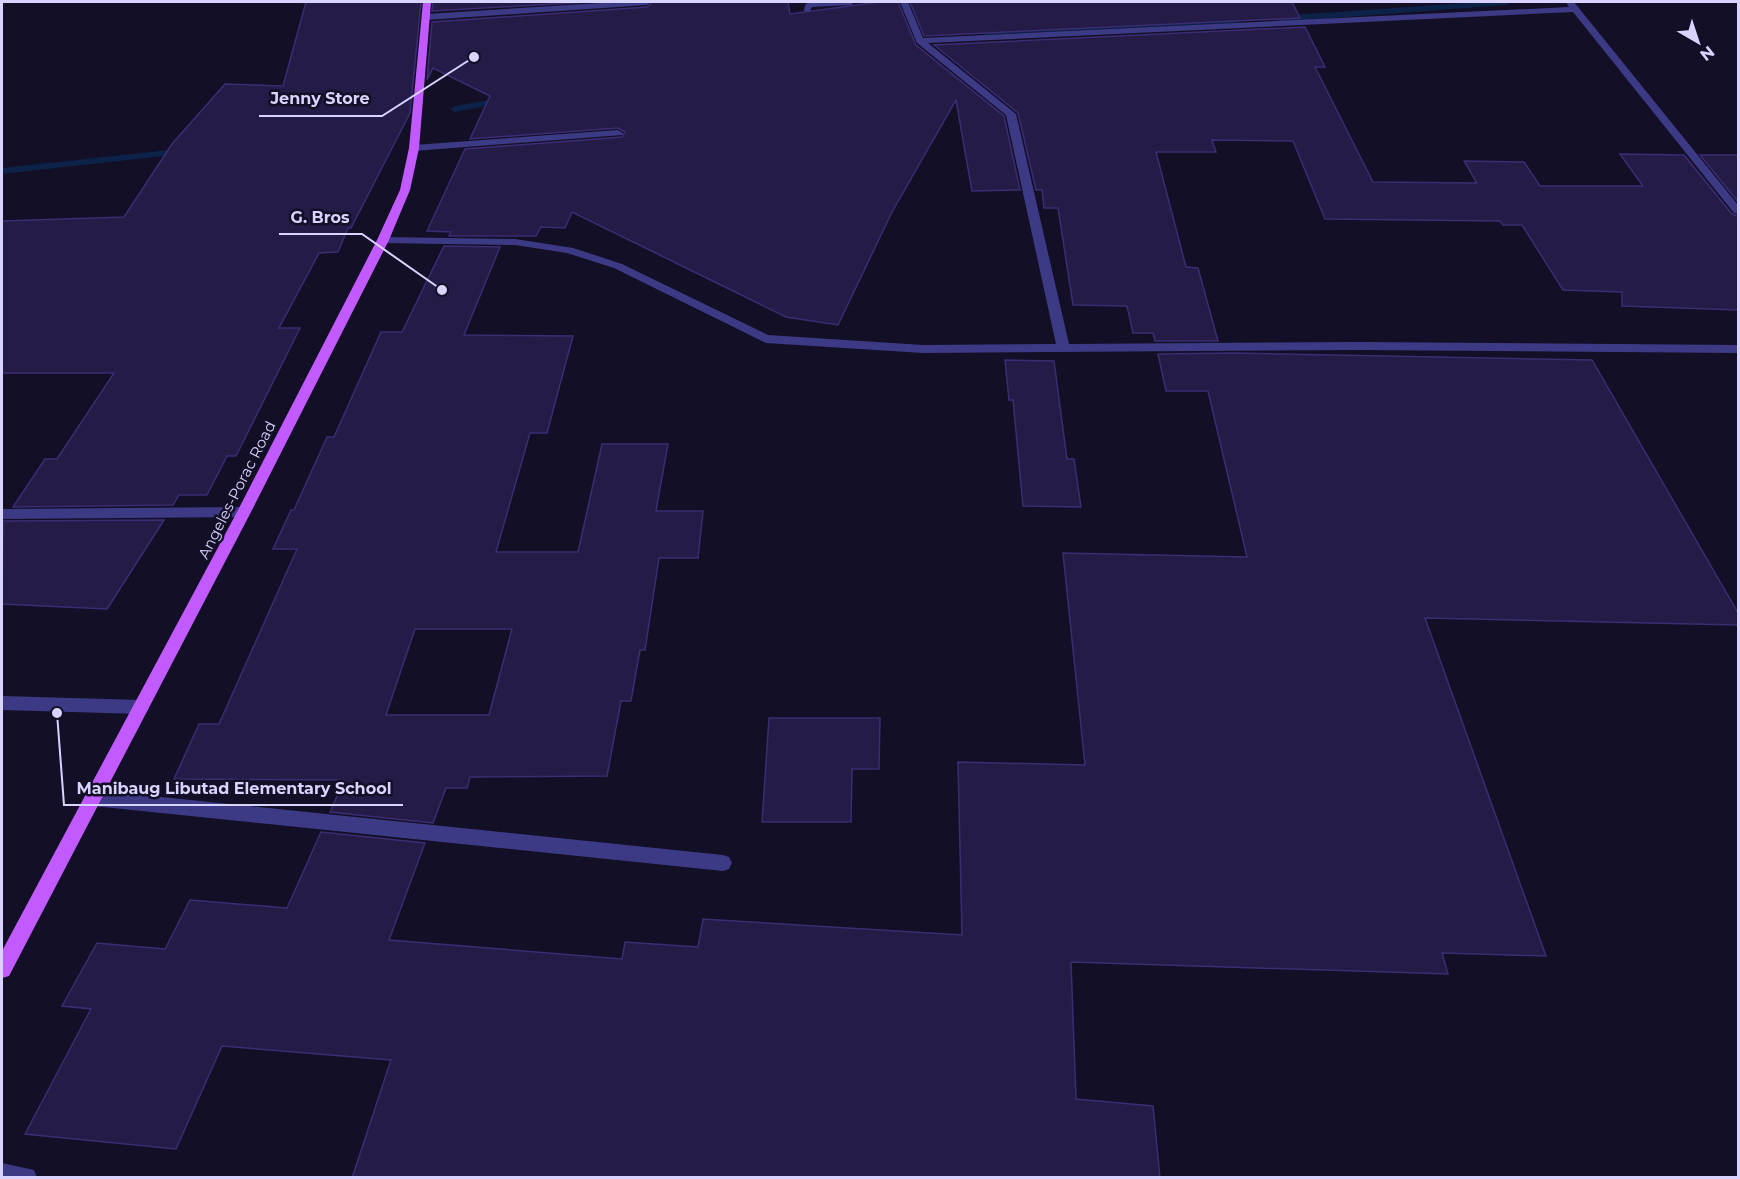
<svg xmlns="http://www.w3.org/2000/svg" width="1740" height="1179" font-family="Montserrat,sans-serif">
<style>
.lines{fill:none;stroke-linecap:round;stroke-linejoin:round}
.stream{fill:#0c2248;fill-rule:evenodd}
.building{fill:#241b47;stroke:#3b2d73;stroke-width:1.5;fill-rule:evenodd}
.minor{fill:#3d3a85;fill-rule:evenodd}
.major{fill:#c25bff;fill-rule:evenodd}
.labels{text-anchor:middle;stroke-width:5;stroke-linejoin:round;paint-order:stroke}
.street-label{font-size:15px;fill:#d9d4ff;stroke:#130f26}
.leader{fill:none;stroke:#d9d4ff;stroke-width:2}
.callout-dot{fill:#d9d4ff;stroke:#130f26;stroke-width:2}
.callout-label{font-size:16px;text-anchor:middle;font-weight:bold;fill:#d9d4ff;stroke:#130f26;stroke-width:5;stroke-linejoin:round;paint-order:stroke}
</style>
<rect width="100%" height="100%" fill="#130f26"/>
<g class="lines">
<g class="stream">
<path d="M1479,2h31l-4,3 -227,17 -4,-3 4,-3z"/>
<path d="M1234,18l4,3 -1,2 -252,12 -4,-3 4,-3z"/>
<path d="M506,97l3,1v4l-54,10 -5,-3 5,-3z"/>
<path d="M187,148l5,3 -1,2 -189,21v-6z"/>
</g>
</g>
<g class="building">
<path d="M306,2h115l-11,111 -59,115h-3l-10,24 -19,1 -40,75h21l-64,128h-9l-20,39h-28l-6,10 -160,2 32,-48h12l57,-86h-112v-152l122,-4 48,-73 53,-60 58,2z"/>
<path d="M433,2h156l-157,9z"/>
<path d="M653,2h135l2,12 89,-12h19l18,43 88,71 16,74 -48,1 -16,-91 -64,112 -54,113 -52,-8 -214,-105 -7,16 -24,-1 -5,9h-87l2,-4 -24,-1 38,-82 157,-12 3,-5 -7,-4 -148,11 20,-43 -57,-28 -6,12 5,-58 215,-15z"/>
<path d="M910,2h382l8,16 -376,18z"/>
<path d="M1305,27l20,40h-10l58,115 104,1 -13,-22 60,1 16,24h103l-23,-32 64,1 48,59 6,2v94l-116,-4v-14l-59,-2 -41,-65h-19l-3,-4 -175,-2 -32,-78 -81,-1 4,12h-60l30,115 12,1 20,73h-63l-2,-8h-20l-6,-27 -54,-1 -15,-97h-14l-2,-18h-6l-18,-77 -84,-68z"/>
<path d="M1700,155h38v47z"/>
<path d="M444,246l56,1 -36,88 109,1 -26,97h-17l-34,119h82l24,-108h66l-12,67h47l-5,47h-39l-14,92h-5l-9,51h-10l-14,75 -137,1 -3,11h-21l-13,35 -103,-11 14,-32 -170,-1 25,-55h20l78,-175h-24l18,-39h3l33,-73h7l47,-105h21zM415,629h97l-23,86h-103z"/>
<path d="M1234,353l358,7 146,253v12l-313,-7 121,338 -104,-3 6,21 -377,-12 5,137 77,7 7,72h-808l39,-118 -169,-14 -46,103 -151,-15 66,-125 -29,-3 35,-63 68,6 25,-49 97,8 34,-76 104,11 -36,97 233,19 3,-17 73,5 5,-28 259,16 -4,-173 127,3 -22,-212 184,4 -39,-166h-42l-8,-37z"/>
<path d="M1005,360l49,1 13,98h7l7,48 -58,-1 -10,-106h-4z"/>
<path d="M164,520l-57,89 -105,-5 1,-83z"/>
<path d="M769,718h111l-1,51h-27l-1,53h-89z"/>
</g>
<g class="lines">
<g class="minor">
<path d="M617,2h34l-4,3 -221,15 -4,-3 4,-3z"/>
<path d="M809,2h46l-4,3 -39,2 -2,4h-6l1,-6z"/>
<path d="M900,2h8l15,36 646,-31 -3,-5h8l164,203v9l-4,-1 -161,-201 -645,31 88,71 53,230 290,-2 379,3v8l-379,-3 -436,3 -157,-10 -152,-75 -47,-15 -52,-8 -132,-2 -6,-3 6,-3 132,2 58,9 49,16 146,71 155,10 133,-1 -50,-229 -89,-72z"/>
<path d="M618,130l5,3 -1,2 -208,16 -5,-3 5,-3z"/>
<path d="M244,507l7,5 -7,5 -242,2v-10z"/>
<path d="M2,696l139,4 6,2 2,5 -2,5 -6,2 -139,-4z"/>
<path d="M93,790l630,65 6,2 3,6 -3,6 -6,2 -630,-65 -6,-3 -3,-5 3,-5z"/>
<path d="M2,1163l32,7 3,8h-35z"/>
</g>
<path class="major" d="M423,2h8l-12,146 -9,42 -21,50 -138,272 -242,464 -7,2v-27l235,-439 140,-272 23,-50 9,-42z"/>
</g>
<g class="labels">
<g class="street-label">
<text transform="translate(237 490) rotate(-63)" y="5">Angeles-Porac Road</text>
</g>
</g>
<path class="leader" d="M474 57L382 116H259M442 290L362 234H279M57 713L64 805H403"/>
<g class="callout-dot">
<circle cx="474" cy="57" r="6"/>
<circle cx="442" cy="290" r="6"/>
<circle cx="57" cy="713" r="6"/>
</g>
<g class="callout-label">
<text x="320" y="104">Jenny Store</text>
<text x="320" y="223">G. Bros</text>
<text x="234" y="794">Manibaug Libutad Elementary School</text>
</g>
<rect width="1740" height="1179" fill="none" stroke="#d9d4ff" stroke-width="6"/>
<g transform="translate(1698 42) rotate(141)" stroke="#130f26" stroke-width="4.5" paint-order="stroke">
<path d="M0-4.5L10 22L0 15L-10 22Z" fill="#d9d4ff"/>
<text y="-9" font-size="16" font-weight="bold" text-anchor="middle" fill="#d9d4ff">N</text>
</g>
</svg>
